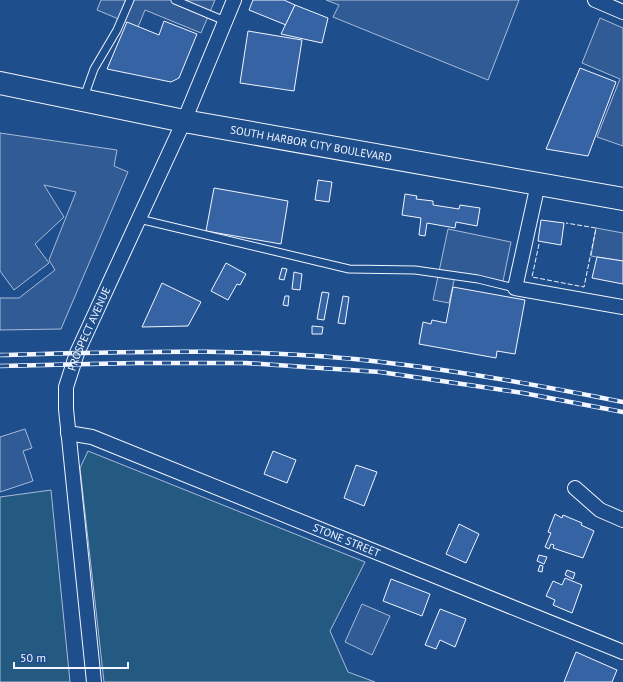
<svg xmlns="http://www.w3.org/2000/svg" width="623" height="682" font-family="'PT Sans',sans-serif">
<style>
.green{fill:#245a82;stroke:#a8bbd7}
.parking{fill:#305b95;stroke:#a8bbd7}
.building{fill:#3563a3;stroke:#f2f6ff}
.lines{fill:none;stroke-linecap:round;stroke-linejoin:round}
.lane-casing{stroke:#f2f6ff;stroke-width:9}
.street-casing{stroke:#f2f6ff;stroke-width:16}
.primary-casing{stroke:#f2f6ff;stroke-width:24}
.lane{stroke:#1f4e8c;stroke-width:7}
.street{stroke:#1f4e8c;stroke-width:14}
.primary{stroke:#1f4e8c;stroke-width:22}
.rail-casing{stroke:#f2f6ff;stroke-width:4.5}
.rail{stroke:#1f4e8c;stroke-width:3;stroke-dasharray:9;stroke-linecap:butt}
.fence{stroke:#f2f6ff;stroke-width:1;stroke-dasharray:5 2;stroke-linecap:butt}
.labels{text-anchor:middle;stroke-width:3;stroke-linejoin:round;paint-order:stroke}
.street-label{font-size:11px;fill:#f2f6ff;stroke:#1f4e8c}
</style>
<rect width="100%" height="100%" fill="#1f4e8c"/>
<g class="green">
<path d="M88,451l277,111 -35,69 18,41 27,10h-271l-24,-214z"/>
<path d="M51,490l19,192h-70v-185z"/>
</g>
<g class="parking">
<path d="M101,0h114l-14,33 -56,-23 -7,17 -41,-17z"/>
<path d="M326,0h193l-31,80 -155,-63 6,-12z"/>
<path d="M600,18l23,10v118l-26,-9 23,-58 -38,-16z"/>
<path d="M0,133l117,17 -3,16 14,6 -67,157 -61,1v-32h19l36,-28 -6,-10 27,-68 -32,-7 20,32 -29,27 14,19 -35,27 -14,-19z"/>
<path d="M596,228l27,5v28l-32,-5z"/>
<path d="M448,229l63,13 -9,44 -47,-10 -6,27 -16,-3z"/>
<path d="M25,429l7,19 -9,3 10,30 -33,11v-55z"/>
<path d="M362,604l28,12 -18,39 -27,-13z"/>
</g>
<g class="building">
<path d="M253,0h31l11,5 -9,20 -37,-15z"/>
<path d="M295,5l33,13 -6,25 -41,-9z"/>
<path d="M164,21l33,13 -18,44 -8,4 -64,-13 20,-47 32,13z"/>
<path d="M248,31l54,9 -8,51 -54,-8z"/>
<path d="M580,68l36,14 -28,74 -42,-7z"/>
<path d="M318,180l14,2 -3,20 -14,-2z"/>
<path d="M214,188l74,13 -7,43 -75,-13z"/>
<path d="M405,194l12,2 -1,3 17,2v4l26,4 1,-4 20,3 -3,18 -21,-4 -1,6 -28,-5 -2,13 -6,-1 2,-17 -19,-3z"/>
<path d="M541,220l23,3 -3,22 -23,-4z"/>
<path d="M597,257l26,4v23l-31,-6z"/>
<path d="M226,263l20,11 -6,11 -3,-1 -9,16 -17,-9z"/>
<path d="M282,268l5,1 -3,11 -5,-1z"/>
<path d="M294,272l8,2 -2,16 -8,-1z"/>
<path d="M162,283l39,19 -13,24 -46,1z"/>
<path d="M453,287l72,13 -10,54 -18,-3 -1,7 -77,-14 4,-22 8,2 1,-4 14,3z"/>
<path d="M322,292l7,1 -5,27 -7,-1z"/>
<path d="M285,296h4l-1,10 -5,-1z"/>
<path d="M343,296l6,1 -4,27 -7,-1z"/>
<path d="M312,326l11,1 -1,7h-10z"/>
<path d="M273,451l23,9 -9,23 -23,-9z"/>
<path d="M356,465l21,7 -13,34 -20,-8z"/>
<path d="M555,514l7,4 1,-3 19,8 -1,2 13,6 -11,27 -30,-10 1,-3 -3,-1 -2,5 -4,-2 6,-14 -3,-1z"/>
<path d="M459,524l20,10 -13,29 -20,-9z"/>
<path d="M539,555l8,2 -3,7 -7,-3z"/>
<path d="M540,565l3,1 -1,6 -4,-1z"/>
<path d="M567,570l8,3 -2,6 -8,-4z"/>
<path d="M565,578l17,7 -10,28 -19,-8 2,-5 -9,-4 7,-15 9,4z"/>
<path d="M391,579l39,15 -8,22 -39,-15z"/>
<path d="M440,609l26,10 -11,28 -15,-7 -4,9 -11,-4z"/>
<path d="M576,652l41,18 -5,12h-48z"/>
</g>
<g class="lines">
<g class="lane-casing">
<g id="lane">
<path d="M175,0l50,21"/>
<path d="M84,97l10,-28 23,-39 13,-30"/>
<path d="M139,219l210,50 66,1 63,9 37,9"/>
</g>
</g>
<g class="street-casing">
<g id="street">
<path d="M595,0l28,12"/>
<path d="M538,184l-23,104 108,19"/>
<path id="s1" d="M68,433l24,4 531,215"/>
<path d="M575,488l25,22 23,10"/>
<path id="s2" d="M94,682l-28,-273v-22l11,-34 107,-232 50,-121"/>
</g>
</g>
<g class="primary-casing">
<g id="primary">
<path id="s3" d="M0,83l184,38 439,78"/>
</g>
</g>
<use href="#lane" class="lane"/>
<use href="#street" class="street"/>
<use href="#primary" class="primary"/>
<g class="rail-casing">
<g id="rail">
<path d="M0,355c127,-3 255,-8 381,7 81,9 162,24 242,40"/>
<path d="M0,366l136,-3h110l134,9 143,21 100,19"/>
</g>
</g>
<use href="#rail" class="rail"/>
<path class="fence" d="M539,244l-7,33 52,10 12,-59 -30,-5"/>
</g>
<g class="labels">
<g class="street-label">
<text dy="4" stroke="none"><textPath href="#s3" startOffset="317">SOUTH HARBOR CITY BOULEVARD</textPath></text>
<text dy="4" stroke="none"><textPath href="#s2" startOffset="359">PROSPECT AVENUE</textPath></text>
<text dy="4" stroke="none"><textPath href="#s1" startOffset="299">STONE STREET</textPath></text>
</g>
</g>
<path d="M14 662v6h114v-6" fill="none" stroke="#f2f6ff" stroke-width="2"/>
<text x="20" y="662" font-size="12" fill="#f2f6ff" stroke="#1f4e8c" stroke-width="3" paint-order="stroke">50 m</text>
</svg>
